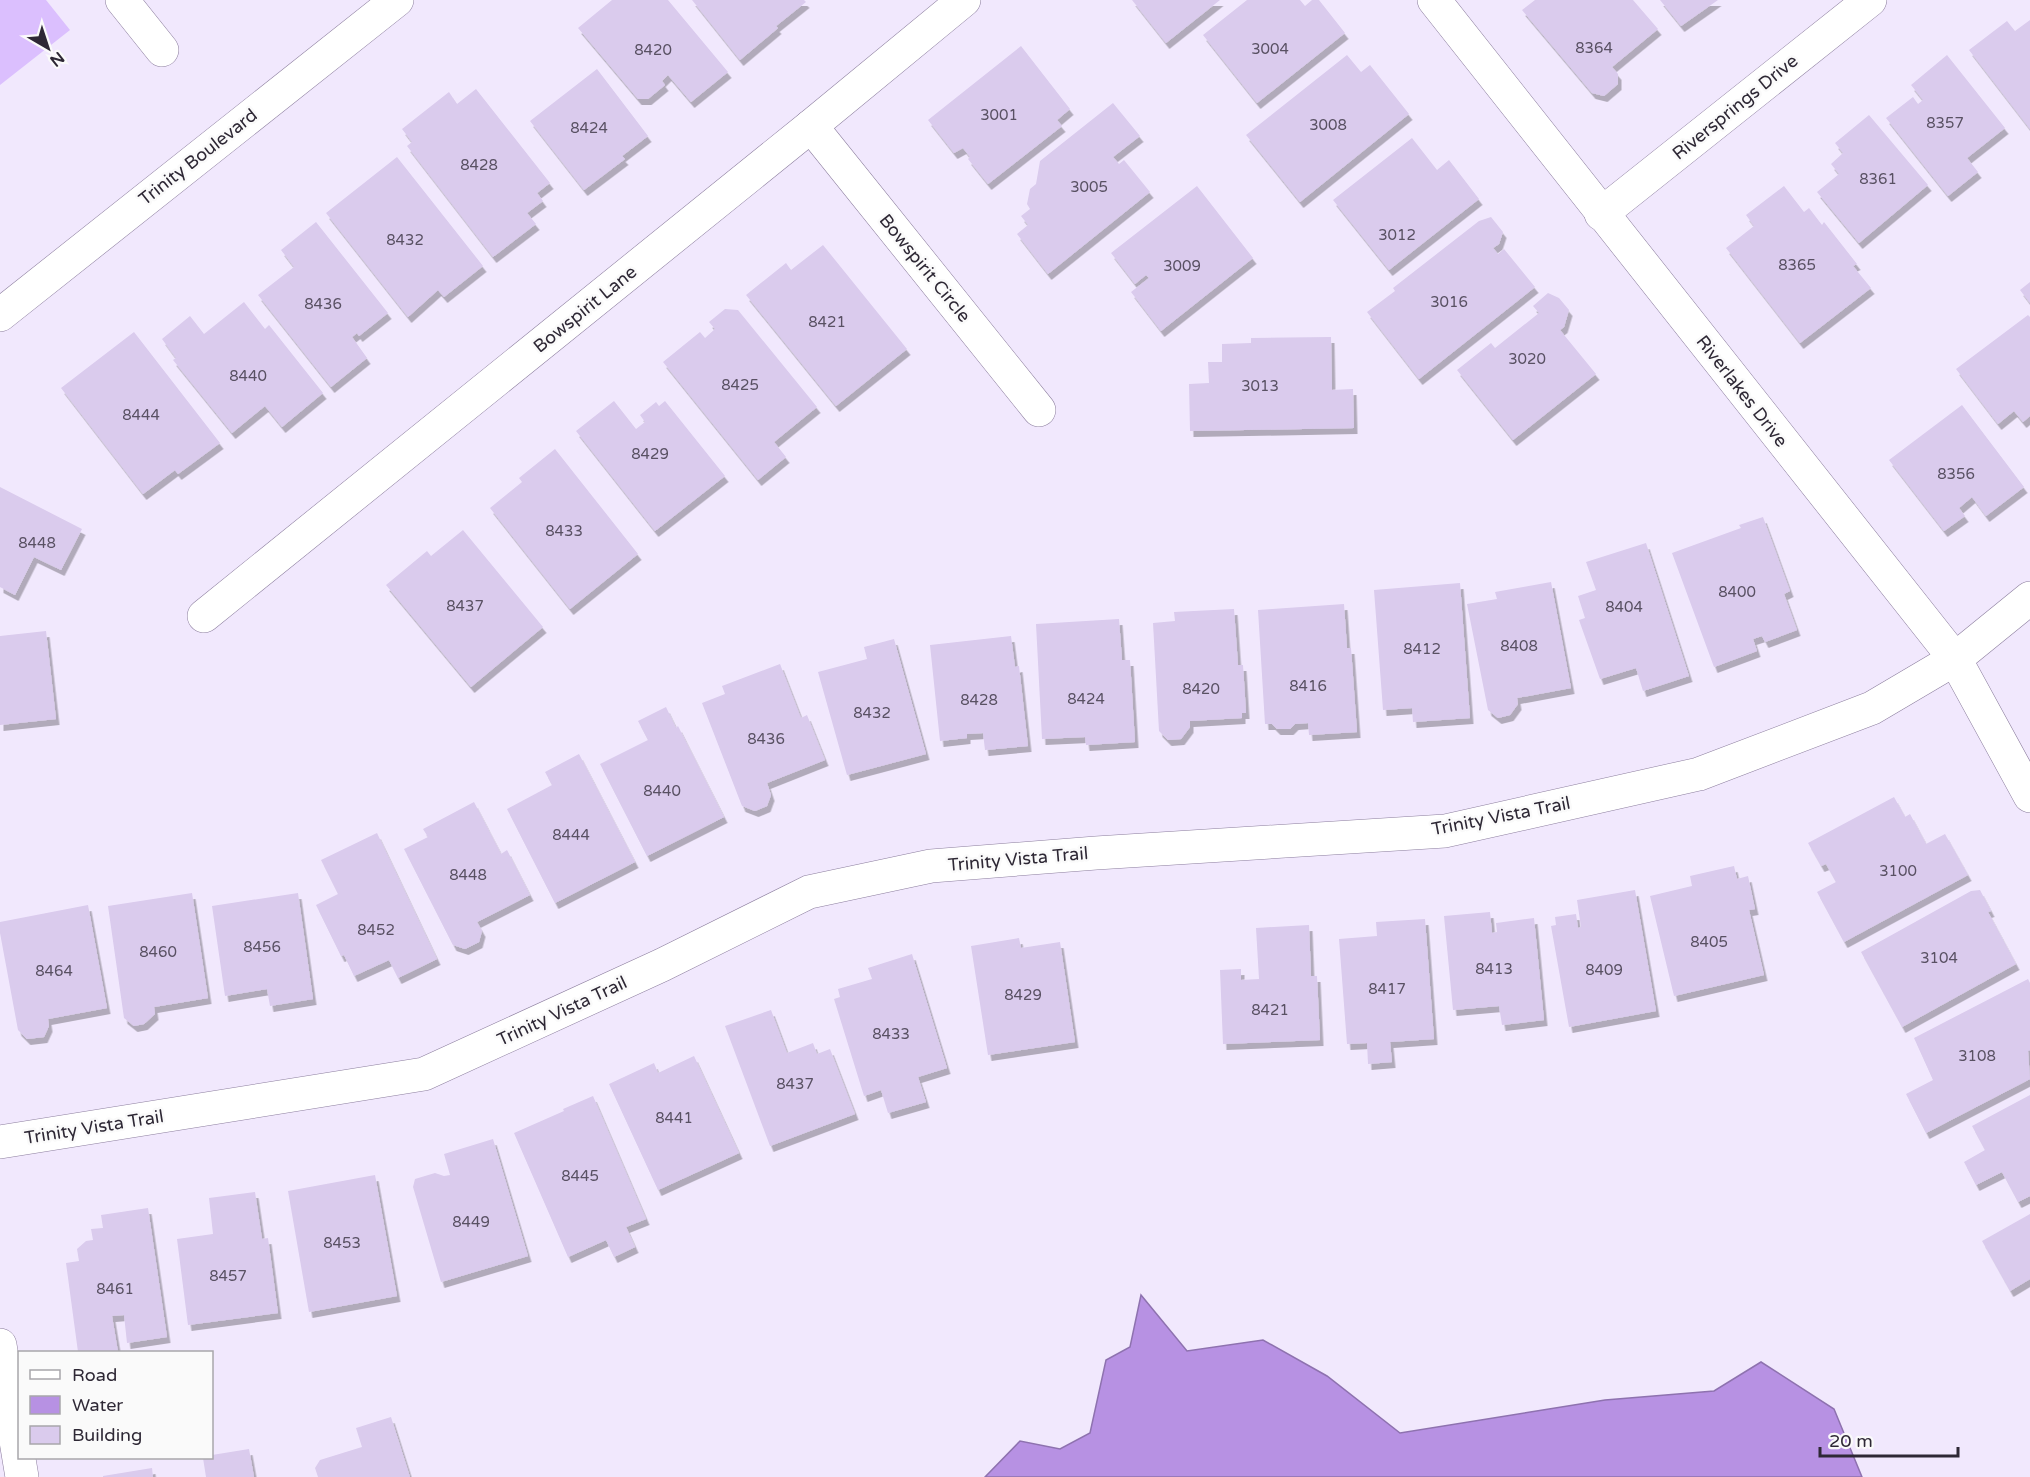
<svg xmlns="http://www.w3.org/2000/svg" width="2030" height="1477" font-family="'Varela Round',sans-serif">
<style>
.green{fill:#dbbffe}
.water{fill:#b791e3;stroke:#8e72af;stroke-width:1.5}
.building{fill:#dacbed;filter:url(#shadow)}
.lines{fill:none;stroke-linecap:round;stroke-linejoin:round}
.street-casing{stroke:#8c7e9e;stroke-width:34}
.secondary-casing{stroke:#8c7e9e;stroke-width:34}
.street{stroke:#fff;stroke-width:33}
.secondary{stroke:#fff;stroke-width:33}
.labels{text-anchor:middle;stroke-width:5;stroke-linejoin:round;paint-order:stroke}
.number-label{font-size:15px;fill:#595163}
.street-label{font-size:18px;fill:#2e2835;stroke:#fafafa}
</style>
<defs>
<filter id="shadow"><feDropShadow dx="3.5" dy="6" stdDeviation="0" flood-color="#0004"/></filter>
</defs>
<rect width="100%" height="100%" fill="#f1e8fd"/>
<path class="green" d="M0,0h46l24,30 -70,55z"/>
<path class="water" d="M1141,1295l46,56 76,-11 64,36 73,57 205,-33 109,-9 47,-29 73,47 28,68h-877l35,-36 40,8 30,-16 16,-73 24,-13z"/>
<g class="building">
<path d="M612,0h56l60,72 -37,30 -23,-27 -6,6 3,4 -17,14h-10l-60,-71z"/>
<path d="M692,0h112l2,2 -30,24 2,2 -38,32z"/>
<path d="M1132,0h88l-54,43z"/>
<path d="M1247,0h53l5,6 7,-6h7l26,33 -88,70 -54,-68z"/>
<path d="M1535,0h98l25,29 -46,38 6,7v10l-14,12 -12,-3 -70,-83z"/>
<path d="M1660,0h58l-37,26z"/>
<path d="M2030,20v109l-61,-79 38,-29 8,10z"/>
<path d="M1021,46l49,63 -13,11 5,6 -74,58 -20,-25 2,-2 -7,-9 -9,5 -26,-33z"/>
<path d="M1347,55l14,17 9,-7 39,49 -109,88 -54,-67z"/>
<path d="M1947,55l58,73 -38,30 11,14 -30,24 -62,-78 27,-21 5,7 5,-4 -12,-15z"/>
<path d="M597,69l51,67 -26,20 3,3 -41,31 -54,-69z"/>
<path d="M476,89l74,94 -13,10 6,8 -16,12 9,11 -43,33 -86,-111 5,-4 -10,-13 47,-37 8,12z"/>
<path d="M1113,103l27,33 -27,21 6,7 5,-4 26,32 -102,82 -31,-40 11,-9 -7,-9 9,-7 -3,-5 3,-15 6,-5 4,-23z"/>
<path d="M1869,115l59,70 -69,58 -42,-51 22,-18 -8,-10 12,-11 -8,-10z"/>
<path d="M1412,138l25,32 12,-10 30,39 -90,71 -56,-70z"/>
<path d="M397,157l86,109 -39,31 -6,-7 -30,27 -82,-104z"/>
<path d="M1197,186l56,72 -92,73 -30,-39 18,-14 -3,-3 -11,9 -24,-31z"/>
<path d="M1784,186l20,26 5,-4 13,17 2,-3 33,42 -4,2 18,22 -71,55 -74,-95 28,-22 -8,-11z"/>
<path d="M1491,217l12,15 -4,12 -6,4 5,6 6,-5 31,38 -116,92 -52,-67 28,-21 -2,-3 86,-67z"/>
<path d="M316,222l72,91 -29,23 -2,-3 -5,4 15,21 -36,29 -73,-92 36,-28 -13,-17z"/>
<path d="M823,245l84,104 -71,57 -90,-111 40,-32 5,7z"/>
<path d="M2030,282v21l-10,-13z"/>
<path d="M1548,293l11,5 10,12 -5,17 -4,3 36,44 -83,66 -56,-70 34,-27 4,5 44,-35 -6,-7z"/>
<path d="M244,302l21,27 4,-4 54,68 -41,34 -17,-21 -33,27 -59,-73 3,-2 -14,-19 28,-23 14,18z"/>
<path d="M725,309l13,1 79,97 -43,35 12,15 -28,23 -95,-118 37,-30 5,6 10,-9 -6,-7z"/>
<path d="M2028,315l2,2v99l-7,6 -9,-11 -16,13 -42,-55z"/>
<path d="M134,332l86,111 -42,31 -3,-4 -32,24 -82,-106z"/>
<path d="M1331,337l1,53 21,-1 1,39 -164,3 -1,-47 20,-1 -1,-21h14v-18l29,-1v-5z"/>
<path d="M614,401l22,28 9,-7 -5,-7 16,-13 3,4 6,-5 60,75 -70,55 -79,-100z"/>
<path d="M1962,405l62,82 -38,29 -14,-19 -13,11 6,8 -21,15 -55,-71z"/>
<path d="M555,449l83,105 -68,55 -80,-101 32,-26 -3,-4z"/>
<path d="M0,487l82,42 -21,41 -27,-13 -19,38 -15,-8z"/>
<path d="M1763,517l27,74 -6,3 13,36 -32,12 -3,-6 -9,3 4,12 -43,16 -42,-114 69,-25 -2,-3z"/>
<path d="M463,530l80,97 -72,60 -85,-102 41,-34 4,5z"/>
<path d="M1646,543l43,133 -46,15 -7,-23 -36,11 -21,-59 6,-2 -7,-22 18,-6 -10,-28z"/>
<path d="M1551,582l20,106 -54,10 1,6 -8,11 -12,3 -10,-8 -21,-106 30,-5 -2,-7z"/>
<path d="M1460,583l10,135 -57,4 -1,-14 -29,2 -9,-120z"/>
<path d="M1344,604l3,44h4l6,84 -48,3 -1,-12 -13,1 -5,5h-13l-5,-5h-7l-7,-114z"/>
<path d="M1234,609l4,56h5l3,48h-4v5l-52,3v6l-9,12 -13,1 -9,-9 -6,-108 22,-2 -1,-9z"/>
<path d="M1119,619l3,41h8l5,82 -49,3 -1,-8 -43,2 -6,-115z"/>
<path d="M46,631l10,88 -56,6v-89z"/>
<path d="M1011,636l4,31 4,-1 9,80 -43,4 -2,-17 -16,1v4l-27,3 -10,-96z"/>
<path d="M894,639l32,115 -79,21 -29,-103 49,-13 -3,-12z"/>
<path d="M780,664l21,54 6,-3 18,45 -58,23 4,12 -4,11 -12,5 -13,-5 -40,-103 23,-9 -3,-8z"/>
<path d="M666,707l10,21 2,-2 46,91 -77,39 -47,-92 48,-24 -10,-19z"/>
<path d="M579,754l56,108 -80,41 -48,-94 45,-24 -7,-13z"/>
<path d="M1894,797l11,20 5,-3 16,30 19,-10 23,41 -124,67 -27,-50 19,-10 -10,-18 -5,2 -13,-23z"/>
<path d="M474,802l27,52 6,-4 23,45 -53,27 5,9 -3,11 -14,7 -12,-4 -49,-96 24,-12 -5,-8z"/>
<path d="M377,833l60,126 -39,19 -9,-18 -35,16 -10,-21 -3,1 -25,-51 22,-11 -17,-34z"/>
<path d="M1734,866l3,13 11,-3 7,33 -6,1 15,65 -90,21 -24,-100 42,-10 -2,-10z"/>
<path d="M1635,890l21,121 -87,16 -18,-101 5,-1 -1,-8 21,-3 2,14 3,-1 -4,-27z"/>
<path d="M1980,890l11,21 -3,1 28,52 -114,63 -41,-75 110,-61z"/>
<path d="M192,893l16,105 -54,9 1,7 -11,10 -10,2 -10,-8 -16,-112z"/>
<path d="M298,893l15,106 -43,7 -3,-17 -42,7 -13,-90z"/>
<path d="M88,905l19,103 -59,11 1,7 -5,11 -17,2 -9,-9 -18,-97v-11z"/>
<path d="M1490,912l2,21 5,-1 -1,-9 38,-5 10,102 -42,5 -3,-19 -46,4 -9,-94z"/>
<path d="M1425,919l9,120 -44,3 2,20 -24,2 -1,-21 -20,1 -8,-105 38,-3 -1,-14z"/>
<path d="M1309,925l2,51h6l3,64 -97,4 -3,-74 21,-1v11l18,-1 -3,-51z"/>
<path d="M1019,938l2,10 39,-6 15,100 -87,13 -17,-109z"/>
<path d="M912,954l35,114 -29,9 8,25 -38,11 -7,-23 -17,6 -30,-97 6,-2 -2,-8 34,-10 -4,-11z"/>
<path d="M2028,979l2,4v67l-2,1 2,28 -104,54 -20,-39 27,-14 -19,-42z"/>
<path d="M771,1010l16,43 26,-10 4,11 13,-5 25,65 -85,32 -45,-120z"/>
<path d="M694,1056l45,97 -81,37 -49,-106 45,-21 4,10z"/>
<path d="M2030,1095v101l-12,6 -16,-30 -26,13 -12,-23 21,-12 -13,-24z"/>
<path d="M593,1096l53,123 -20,8 9,20 -21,10 -8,-17 -38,17 -54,-124 50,-22 -1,-2z"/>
<path d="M493,1139l35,117 -87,26 -28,-95 2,-8 20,-6 9,3 6,-1 -6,-21z"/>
<path d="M375,1175l22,121 -88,16 -21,-121z"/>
<path d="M255,1192l7,47 6,-1 10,75 -90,12 -11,-86 36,-5 -4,-36z"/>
<path d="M148,1208l19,129 -40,6 -3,-28 -12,1 6,36h-40l-12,-89 13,-2 -2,-12 9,-8 7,-1 -2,-11 12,-1 -2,-13z"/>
<path d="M2030,1214v65l-20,12 -28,-50z"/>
<path d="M391,1417l19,60h-92l-3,-9 5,-8 42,-13 -6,-19z"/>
<path d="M249,1449l5,28h-48l-3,-19h9v-3z"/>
<path d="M152,1468l1,9h-50v-1z"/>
</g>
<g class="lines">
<g class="street-casing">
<g id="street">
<path d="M122,0l40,50"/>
<path d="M1434,0l521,659 75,137"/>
<path d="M811,126l228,284"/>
<path d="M1601,214l269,-214"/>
<path d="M204,616l607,-490 153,-126"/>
<path d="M0,1142l424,-68 238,-109 147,-73 122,-26 165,-13 349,-22 254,-57 173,-66 83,-49 75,-61"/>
<path d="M0,1345l22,132"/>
</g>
</g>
<g class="secondary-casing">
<path id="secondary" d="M0,315l397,-315"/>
</g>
<use href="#street" class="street"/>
<use href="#secondary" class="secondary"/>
</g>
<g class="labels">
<g class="number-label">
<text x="1594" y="53">8364</text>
<text x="1270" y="54">3004</text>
<text x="653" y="55">8420</text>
<text x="999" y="120">3001</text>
<text x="1945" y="128">8357</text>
<text x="1328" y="130">3008</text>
<text x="589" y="133">8424</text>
<text x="479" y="170">8428</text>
<text x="1878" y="184">8361</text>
<text x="1089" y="192">3005</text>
<text x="1397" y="240">3012</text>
<text x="405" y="245">8432</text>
<text x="1797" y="270">8365</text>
<text x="1182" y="271">3009</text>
<text x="1449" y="307">3016</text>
<text x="323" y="309">8436</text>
<text x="827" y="327">8421</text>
<text x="1527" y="364">3020</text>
<text x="248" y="381">8440</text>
<text x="740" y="390">8425</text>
<text x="1260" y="391">3013</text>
<text x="141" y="420">8444</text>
<text x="650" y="459">8429</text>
<text x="1956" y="479">8356</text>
<text x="564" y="536">8433</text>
<text x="37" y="548">8448</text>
<text x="1737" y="597">8400</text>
<text x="465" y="611">8437</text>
<text x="1624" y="612">8404</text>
<text x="1519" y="651">8408</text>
<text x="1422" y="654">8412</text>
<text x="1308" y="691">8416</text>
<text x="1201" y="694">8420</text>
<text x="1086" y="704">8424</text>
<text x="979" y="705">8428</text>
<text x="872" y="718">8432</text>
<text x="766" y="744">8436</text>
<text x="662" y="796">8440</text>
<text x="571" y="840">8444</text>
<text x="1898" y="876">3100</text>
<text x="468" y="880">8448</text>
<text x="376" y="935">8452</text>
<text x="1709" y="947">8405</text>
<text x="262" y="952">8456</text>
<text x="158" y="957">8460</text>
<text x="1939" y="963">3104</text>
<text x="1494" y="974">8413</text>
<text x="1604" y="975">8409</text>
<text x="54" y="976">8464</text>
<text x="1387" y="994">8417</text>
<text x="1023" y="1000">8429</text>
<text x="1270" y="1015">8421</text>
<text x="891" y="1039">8433</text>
<text x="1977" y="1061">3108</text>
<text x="795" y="1089">8437</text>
<text x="674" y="1123">8441</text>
<text x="580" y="1181">8445</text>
<text x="471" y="1227">8449</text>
<text x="342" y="1248">8453</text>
<text x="228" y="1281">8457</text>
<text x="115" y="1294">8461</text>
</g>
<g class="street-label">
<text transform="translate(1735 107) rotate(-39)" y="6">Riversprings Drive</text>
<text transform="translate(198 157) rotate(-38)" y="6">Trinity Boulevard</text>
<text transform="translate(925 268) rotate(51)" y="6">Bowspirit Circle</text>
<text transform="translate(585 309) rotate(-39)" y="6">Bowspirit Lane</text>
<text transform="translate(1742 391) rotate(52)" y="6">Riverlakes Drive</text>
<text transform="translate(1501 816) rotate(-11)" y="6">Trinity Vista Trail</text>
<text transform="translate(1018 859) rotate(-5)" y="6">Trinity Vista Trail</text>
<text transform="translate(562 1011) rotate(-25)" y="6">Trinity Vista Trail</text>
<text transform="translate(94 1127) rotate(-9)" y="6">Trinity Vista Trail</text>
</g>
</g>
<rect x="18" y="1351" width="195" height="108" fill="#fafafa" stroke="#a8a6ab" stroke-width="1.5"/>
<rect x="30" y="1370" width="30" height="9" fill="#ffffff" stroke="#a8a6ab" stroke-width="1.5"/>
<text x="72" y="1381" font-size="18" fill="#2e2835">Road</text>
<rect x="30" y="1396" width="30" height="18" fill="#b791e3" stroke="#a8a6ab" stroke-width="1.5"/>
<text x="72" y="1411" font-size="18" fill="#2e2835">Water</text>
<rect x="30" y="1426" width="30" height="18" fill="#dacbed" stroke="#a8a6ab" stroke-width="1.5"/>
<text x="72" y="1441" font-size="18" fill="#2e2835">Building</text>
<g transform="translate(48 48) rotate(141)" stroke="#fafafa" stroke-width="4.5" paint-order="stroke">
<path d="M0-4.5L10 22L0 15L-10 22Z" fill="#2e2835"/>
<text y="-9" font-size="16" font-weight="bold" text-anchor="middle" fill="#2e2835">N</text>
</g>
<path d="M1820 1447v9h138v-9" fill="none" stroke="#2e2835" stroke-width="3"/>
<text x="1829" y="1447" font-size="18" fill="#2e2835" stroke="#fafafa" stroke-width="4.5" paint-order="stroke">20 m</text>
</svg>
